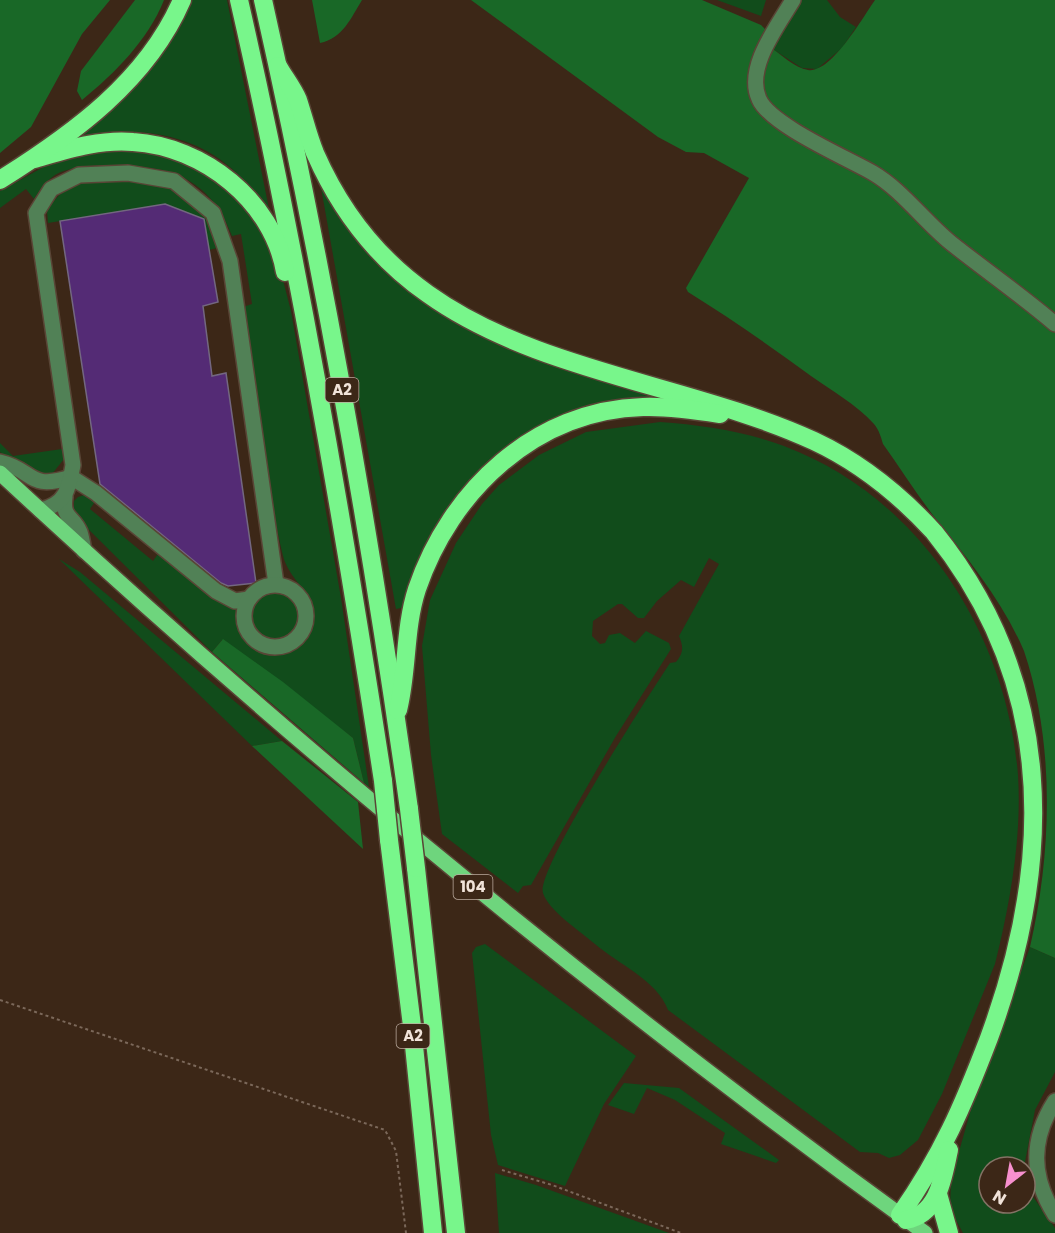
<svg xmlns="http://www.w3.org/2000/svg" width="1055" height="1233" font-family="Poppins,sans-serif">
<style>
.green{fill:#114c1b}
.forest{fill:#196827}
.building{fill:#542b75;stroke:#736780;stroke-width:1.5}
.lines{fill:none;stroke-linecap:round;stroke-linejoin:round}
.minor-casing{stroke:#594536;stroke-width:18}
.major-casing{stroke:#594536;stroke-width:18}
.highway-casing{stroke:#594536;stroke-width:21}
.path{stroke:#7b685a;stroke-width:2;stroke-dasharray:3 3;stroke-linecap:butt}
.minor{stroke:#518156;stroke-width:15}
.major{stroke:#6ed57d;stroke-width:15}
.highway{stroke:#78f68b;stroke-width:18}
.highway-bridge-casing{stroke:#594536;stroke-width:21;stroke-linecap:butt}
.highway-bridge{stroke:#78f68b;stroke-width:18}
.labels{text-anchor:middle;stroke-width:5;stroke-linejoin:round;paint-order:stroke}
.shield{fill:#3c2717;stroke:#bbab9f;stroke-width:1.5}
.shield-label{font-size:15px;font-weight:bold;fill:#f1e3d9}
</style>
<rect width="100%" height="100%" fill="#3c2717"/>
<g class="green">
<path d="M191,0h36l42,209c-12,-14 -24,-29 -38,-41 -41,-36 -104,-45 -154,-27l-6,-4c46,-42 97,-78 120,-137z"/>
<path d="M717,0h49l-5,16z"/>
<path d="M800,0h27l13,17 16,10 -14,21 -25,21 -15,-1 -31,-20 10,-23 16,-16z"/>
<path d="M144,148l49,14 48,36 35,55 15,58 50,287 28,189 -5,-4 -11,-45 -131,-98 -10,12 -138,-137v-14l4,-4 6,-2 12,5 -6,9 63,52 7,-10 80,53c-3,29 20,63 52,45 14,-8 23,-21 21,-37 -3,-22 -24,-33 -30,-56 -19,-79 -27,-168 -40,-249l9,-3 -11,-70 -9,2c-10,-26 -25,-47 -50,-59 -25,-14 -102,-17 -127,-2 -9,6 -16,16 -21,24l-8,-10 -26,19v-17l49,-27 46,-14z"/>
<path d="M129,179c50,8 72,17 90,66l-2,3 -8,2 -5,-31 -39,-15 -117,19 -1,-12c20,-34 47,-31 82,-32z"/>
<path d="M320,182l112,121 232,91 -1,6c-125,-5 -233,85 -257,207l-10,2z"/>
<path d="M660,422c42,3 84,9 124,24 136,51 223,188 234,329 4,62 -8,129 -23,189l-53,130 -24,46 -18,15 -11,3 -11,-5 -18,-1 -192,-142c-11,-30 -50,-46 -73,-66 -14,-12 -47,-34 -52,-51 -7,-24 108,-201 127,-230l6,-1c7,-9 8,-14 3,-26l40,-72 -10,-6 -15,29 -13,-7 -24,21 -13,17h-6l-16,-14h-4l-25,17 -1,15 8,8 5,-1 4,-8 11,-2 15,10 11,-12 23,12 2,6 -55,87 -85,149 -8,1 -5,7 -76,-59 -11,-79 -9,-109 8,-46 26,-57 26,-39 17,-19 40,-30 47,-23z"/>
<path d="M0,443l13,13 49,-7 2,10 -12,15 -9,3 -33,-17 -10,-8z"/>
<path d="M59,559l21,13 202,169 -30,5z"/>
<circle cx="276" cy="616" r="26"/>
<path d="M485,944l151,112 -32,48 -39,82 -67,-21 -7,-30 -19,-182 4,-6z"/>
<path d="M1030,947l25,11v114l-20,38 -11,57h-35v36h36v-32l6,23 24,34v5h-92l-13,-24 1,-29 20,-71z"/>
<path d="M624,1083l55,5 100,72 -3,3 -55,-19 4,-11 -50,-33 -28,-12 -13,26 -26,-9z"/>
<path d="M495,1173l41,12 133,48h-170z"/>
</g>
<g class="forest">
<path d="M0,0h110l-28,34 -51,93 -31,26z"/>
<path d="M135,0h29c-16,40 -49,73 -82,100l-5,-9 4,-20z"/>
<path d="M312,0h50c-11,18 -19,38 -42,43z"/>
<path d="M471,0h231l59,25 4,4 6,19c11,7 24,20 37,22 23,4 55,-53 67,-70h180v958l-25,-11c22,-95 25,-203 -6,-296 -21,-49 -55,-91 -88,-132 -19,-24 -35,-50 -53,-75 -2,-7 -4,-14 -9,-20 -18,-20 -42,-33 -63,-48 -41,-30 -81,-58 -123,-84l-2,-4 63,-110 -45,-25 -18,-1 -28,-15z"/>
<path d="M223,639l60,43 70,56 11,45 -152,-131z"/>
<path d="M282,741l76,61 5,47 -111,-103z"/>
</g>
<path class="building" d="M165,204l39,15 14,83 -15,4 9,70 14,-3 30,210 -28,3 -7,-3 -121,-99 -40,-263z"/>
<g class="lines">
<g class="minor-casing">
<g id="minor">
<path d="M793,0c-16,27 -48,68 -34,99 11,26 88,59 114,74 29,17 51,48 78,70 34,27 70,52 104,81"/>
<path d="M0,462c35,8 27,29 71,15"/>
<path d="M71,477l25,16 120,98 19,10 14,-2"/>
<path d="M65,497c-3,22 8,18 15,35 2,6 3,13 4,19"/>
<path d="M40,510c26,-5 29,-22 33,-45l-37,-252 15,-24 28,-14 49,-2 46,8 39,32 17,48 46,323"/>
<circle cx="275" cy="616" r="31"/>
<path d="M1055,1101c-25,39 -24,76 0,114"/>
</g>
</g>
<g class="major-casing">
<path id="major" d="M0,473c293,272 601,526 925,760"/>
</g>
<g class="highway-casing">
<g id="highway">
<path d="M239,0c59,258 104,519 144,781"/>
<path d="M263,0c60,267 108,537 146,809"/>
<path d="M278,66c6,11 15,22 20,34 6,18 10,36 17,53 25,57 63,106 113,141 109,78 264,91 386,147 45,21 86,54 120,91 121,150 121,327 55,506 -26,68 -47,117 -89,177"/>
<path d="M34,159c32,-9 65,-20 99,-17 70,4 140,59 152,130"/>
<path d="M0,180c73,-46 147,-99 182,-180"/>
<path d="M398,710c10,-40 6,-81 19,-121 33,-98 118,-179 226,-182 25,-1 52,3 77,7"/>
<path d="M389,840l23,186 21,207"/>
<path d="M416,868l40,365"/>
<path d="M938,1194l11,39"/>
<path d="M906,1220c33,-6 37,-43 43,-70"/>
</g>
</g>
<g class="path">
<path d="M0,1000l385,130 11,21 10,82"/>
<path d="M502,1170l50,15 129,48"/>
</g>
<use href="#minor" class="minor"/>
<use href="#major" class="major"/>
<use href="#highway" class="highway"/>
<g class="highway-bridge-casing">
<g id="highway-bridge">
<path d="M383,781l6,59"/>
<path d="M409,809l7,59"/>
</g>
</g>
<use href="#highway-bridge" class="highway-bridge"/>
</g>
<g class="labels">
<g class="shield">
<rect x="325.5" y="378" width="33" height="24" rx="4.5"/>
<rect x="453.5" y="875" width="39" height="24" rx="4.5"/>
<rect x="396.5" y="1024" width="33" height="24" rx="4.5"/>
</g>
<g class="shield-label">
<text x="342" y="395">A2</text>
<text x="473" y="892">104</text>
<text x="413" y="1041">A2</text>
</g>
</g>
<g transform="translate(1007 1185) rotate(211)"><circle r="28" fill="#3c2717" stroke="#847265" stroke-width="1.5"/>
<path d="M0-4.5L10 22L0 15L-10 22Z" fill="#f790ce"/>
<text y="-9" font-size="16" font-weight="bold" text-anchor="middle" fill="#f1e3d9">N</text>
</g>
</svg>
